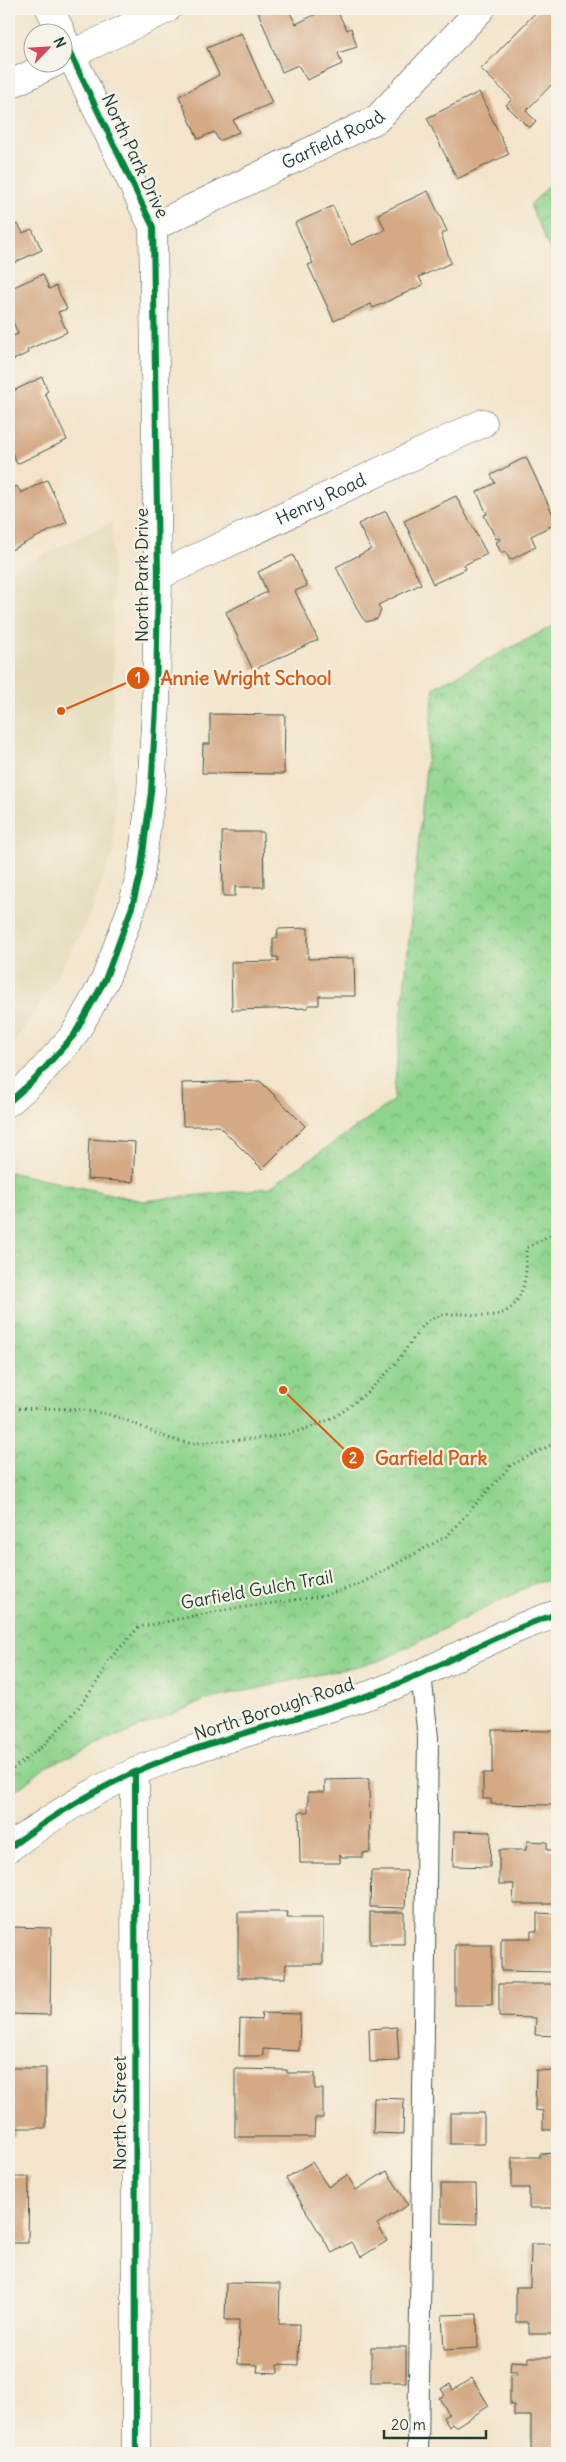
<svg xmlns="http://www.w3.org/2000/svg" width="566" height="2462" font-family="Delius,sans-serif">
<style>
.built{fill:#e5daba}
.park{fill:url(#park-crowns);stroke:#578860}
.building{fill:#d4a984}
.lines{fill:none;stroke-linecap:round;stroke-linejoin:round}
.lane-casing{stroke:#3f564b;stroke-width:22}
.street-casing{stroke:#3f564b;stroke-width:29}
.path{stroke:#3f564b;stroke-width:3;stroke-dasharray:1 4;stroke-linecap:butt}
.lane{stroke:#fff;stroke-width:20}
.street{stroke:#fff;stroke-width:28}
.cycleway-casing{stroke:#f7f3e8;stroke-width:9}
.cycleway{stroke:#00873e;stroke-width:6}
.labels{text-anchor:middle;stroke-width:4.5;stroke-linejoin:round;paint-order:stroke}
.street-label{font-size:18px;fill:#1f3d34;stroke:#f7f3e8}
.leader{fill:none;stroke:#de580e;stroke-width:2}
.callout-dot{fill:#de580e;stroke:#f7f3e8;stroke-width:2}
.mark-label{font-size:15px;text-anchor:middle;font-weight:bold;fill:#fff}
.callout-label{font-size:19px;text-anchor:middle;font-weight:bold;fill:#de580e;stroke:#f7f3e8;stroke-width:4.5;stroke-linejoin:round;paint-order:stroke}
</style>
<defs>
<pattern id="park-crowns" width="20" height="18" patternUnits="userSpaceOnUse" patternTransform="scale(1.25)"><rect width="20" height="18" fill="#8fd48d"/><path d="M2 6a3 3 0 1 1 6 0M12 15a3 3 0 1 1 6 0" fill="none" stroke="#74ad74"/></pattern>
</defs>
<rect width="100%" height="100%" fill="#f7f3e8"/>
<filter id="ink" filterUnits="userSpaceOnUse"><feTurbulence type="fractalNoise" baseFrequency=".02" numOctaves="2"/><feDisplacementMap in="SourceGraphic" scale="10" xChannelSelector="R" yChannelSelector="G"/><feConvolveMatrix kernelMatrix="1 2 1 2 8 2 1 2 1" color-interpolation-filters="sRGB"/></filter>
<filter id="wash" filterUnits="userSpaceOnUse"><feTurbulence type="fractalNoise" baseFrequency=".0096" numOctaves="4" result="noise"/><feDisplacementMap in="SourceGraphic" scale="20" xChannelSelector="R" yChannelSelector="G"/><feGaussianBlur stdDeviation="1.12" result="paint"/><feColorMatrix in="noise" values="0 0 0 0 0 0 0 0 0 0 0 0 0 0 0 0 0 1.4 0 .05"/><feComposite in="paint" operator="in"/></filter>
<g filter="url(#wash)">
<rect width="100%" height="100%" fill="#f3e4cb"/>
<path class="built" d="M112,522l2,328 -29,76 -36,63 -40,63v-481z"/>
<g class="park">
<path d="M557,177v89l-27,-61z"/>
<path d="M557,624v955l-22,4 -155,78 -174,39 -159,66 -38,30v-624l134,29 126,-13 124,-87 41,-414z"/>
</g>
<g id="blocks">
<g class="building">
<path d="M257,9h31l8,15 30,-15h10l11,21 4,-2 6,19 -19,6 4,11 -35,16 -9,-15 -16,7z"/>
<path d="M539,9h18v70l-31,32 10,10 -7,7 -23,-23 6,-6 -31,-30z"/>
<path d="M241,33l31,70 -39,17 6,12 -20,9 -5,-9 -16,7 -19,-43 40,-21 -12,-27z"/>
<path d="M479,92l30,62 -52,25 -30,-61z"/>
<path d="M428,191l19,40 -6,3 10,29 -32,14 4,8 -50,23 -2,-4 -37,17 -26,-56 5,-2 -18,-40 38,-17 18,39 34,-15 -7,-16z"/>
<path d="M18,224l5,9 9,-4 10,21 -33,15v-37z"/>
<path d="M43,274l6,15 7,-3 11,23 -9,3 9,20 -40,18 1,3 -19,9v-24l9,-4 -9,-22v-23z"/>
<path d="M42,377l6,14 -3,2 22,47 -50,24 -8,-18v-53z"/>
<path d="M526,457l31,66 -26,13 5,11 -26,13 -5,-9 -4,2 -5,-11 4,-2 -1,-2 -3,1 -12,-24 3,-1 -10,-22 18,-9 -4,-8z"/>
<path d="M47,480l20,42 -58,29v-61l8,-4 4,7z"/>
<path d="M456,496l31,58 -23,11 2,4 -33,15 -29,-63z"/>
<path d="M386,511l35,73 -43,21 3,6 -4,8 -11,3 -5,-6 -25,-49 35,-18 -13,-25z"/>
<path d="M293,555l14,31 -12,5 23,49 -65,30 -27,-58 41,-20 -9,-20z"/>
<path d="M210,714l75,1 -1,59 -82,-1 1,-29h7z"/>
<path d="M222,832h41l1,55h-29v9h-12z"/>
<path d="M308,928v31l46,-1 1,38h-36v9h-11v3l-76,2 -1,-48 47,-1v-4h-5v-19h4l1,-9z"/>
<path d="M260,1081l45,45 -43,43 -43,-43h-36l-1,-43z"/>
<path d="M89,1139l46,3 -2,40 -46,-3z"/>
<path d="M492,1730l65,1 -1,74 -65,-1v-5h-8v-26h9z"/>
<path d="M369,1779l1,73 -7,1v4h-21l-2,-3v9h-40l-1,-51h9v-20h17v-12z"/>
<path d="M454,1831l37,1 -1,35 -37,-1z"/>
<path d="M527,1841l20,1v8h10v54h-44l1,-20h-15v-34h27z"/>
<path d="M371,1871h36l-2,37 -35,-1z"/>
<path d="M238,1912h50l-1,6h36v46h-37l-1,14h-47z"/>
<rect x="370" y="1912" width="34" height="32"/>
<path d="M537,1913l20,1v58l-56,-1v-33h30v-7h6z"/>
<path d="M9,1927l42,1 -1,87 -41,-1z"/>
<rect x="455" y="1945" width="37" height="60"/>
<path d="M499,1984h58v52l-22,-1 1,-17 -37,-1z"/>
<path d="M262,2013l38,1 -1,37 -36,-2v7h-24l1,-37 21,1z"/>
<path d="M397,2027l2,34 -29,1 -1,-33z"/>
<path d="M9,2068h37v60h-31v8h-6z"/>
<path d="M235,2069l52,1v3h28v16h8v29h-8l-1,19h-79z"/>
<path d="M536,2070l21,1v59h-14v-19l-8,-1z"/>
<path d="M374,2098l30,1 -1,35 -30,-1z"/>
<rect x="450" y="2113" width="34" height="31"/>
<path d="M557,2153v55h-28v-20h-17v-31h28v-3z"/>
<path d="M312,2162l16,25 19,-12 9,15 31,-19 21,34 -31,19 10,17 -26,16 -10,-15 -19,11 -46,-75z"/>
<path d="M9,2177h20l-1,66h-19z"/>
<path d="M441,2184h35l1,40 -36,-1z"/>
<path d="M531,2244h26v90h-28v-12h-13v-35h14z"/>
<path d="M226,2283l54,1 -1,40h20l-1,41 -20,-1v9l-21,-1 1,-7 -20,-1 1,-44h-14z"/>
<path d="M477,2314l1,34 -34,2 -2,-35z"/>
<rect x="371" y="2347" width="35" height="35"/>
<path d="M528,2357h29v96h-26v-37h-17v-11h-4v-30h7v-3h-7l1,-11 17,1z"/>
<path d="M472,2378l17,28 -34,21 -3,-3 -3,3 -6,-10 6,-3 -10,-16 6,-3 -4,-6 9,-5 3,6z"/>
</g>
</g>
</g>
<g filter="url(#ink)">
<use href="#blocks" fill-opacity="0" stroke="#3f564b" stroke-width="1"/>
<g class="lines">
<g class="lane-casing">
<path id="lane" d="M418,2453l10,-715 -7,-64"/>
</g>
<g class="street-casing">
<g id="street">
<path d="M50,9l11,23"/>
<path d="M62,59l105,-50"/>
<path d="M9,85l47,-23"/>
<path id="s1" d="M153,227l224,-108 104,-110"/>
<path id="s2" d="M158,576l325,-153"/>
<path d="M9,1102l26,-23 39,-44 31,-55 27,-73 8,-31 11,-84 5,-85 2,-131 -5,-349 -91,-191"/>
<path d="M135,1772l1,681"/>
<path d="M9,1848c48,-36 101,-68 158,-89 69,-27 143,-42 213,-68 60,-23 116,-58 177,-77"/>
</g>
</g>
<g class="path">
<path d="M9,1409c34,-1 68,-2 101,6 27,7 51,24 78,28 11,1 23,-2 34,-2 41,-2 85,-6 120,-29 18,-13 39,-31 53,-48 8,-9 24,-36 32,-42 36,-25 85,22 98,-44 2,-9 1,-20 1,-30l31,-16"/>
<path d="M9,1772l35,-27 35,-38 21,-29 7,-16 32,-35 85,-17 99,-14 35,-11 89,-49 64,-71 46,-23"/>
</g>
<use href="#lane" class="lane"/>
<use href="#street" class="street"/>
<g class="cycleway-casing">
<g id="cycleway">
<path d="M9,1102l26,-23 39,-44 31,-55 27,-73 8,-31 11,-84 5,-85 2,-131 -5,-349 -91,-191"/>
<path d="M135,1772l1,681"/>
<path d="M9,1848c48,-36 101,-68 158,-89 69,-27 143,-42 213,-68 60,-23 116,-58 177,-77"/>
</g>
</g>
<use href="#cycleway" class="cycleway"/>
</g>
</g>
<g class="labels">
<g class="street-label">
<text dy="6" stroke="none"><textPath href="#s1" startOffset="200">Garfield Road</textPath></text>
<text transform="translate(135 156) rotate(65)" y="6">North Park Drive</text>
<text dy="6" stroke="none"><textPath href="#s2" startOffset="180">Henry Road</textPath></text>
<text transform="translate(142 575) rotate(-90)" y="6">North Park Drive</text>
<text transform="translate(257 1590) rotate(-10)" y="6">Garfield Gulch Trail</text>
<text transform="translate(274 1709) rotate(-18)" y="6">North Borough Road</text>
<text transform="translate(120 2113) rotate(-90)" y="6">North C Street</text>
</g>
</g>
<path class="leader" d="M61 711L138 678M283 1390L353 1458"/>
<g class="callout-dot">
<circle cx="61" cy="711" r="5"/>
<circle cx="283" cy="1390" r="5"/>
<circle cx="138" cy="678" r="12"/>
<circle cx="353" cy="1458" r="12"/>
</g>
<g class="mark-label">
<text x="138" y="683">1</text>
<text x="353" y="1463">2</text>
</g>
<g class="callout-label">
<text x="246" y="685">Annie Wright School</text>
<text x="431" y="1465">Garfield Park</text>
</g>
<rect width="566" height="2462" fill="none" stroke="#f7f3e8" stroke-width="30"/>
<g transform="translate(48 48) rotate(65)"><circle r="24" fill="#f7f3e8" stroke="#a1aaa0"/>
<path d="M0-4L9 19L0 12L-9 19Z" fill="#d1495b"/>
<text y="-8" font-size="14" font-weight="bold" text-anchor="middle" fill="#1f3d34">N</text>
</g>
<path d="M384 2430v8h102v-8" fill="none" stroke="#1f3d34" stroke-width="2.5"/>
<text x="391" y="2430" font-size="15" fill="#1f3d34" stroke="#f7f3e8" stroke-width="4" paint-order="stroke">20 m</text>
</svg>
